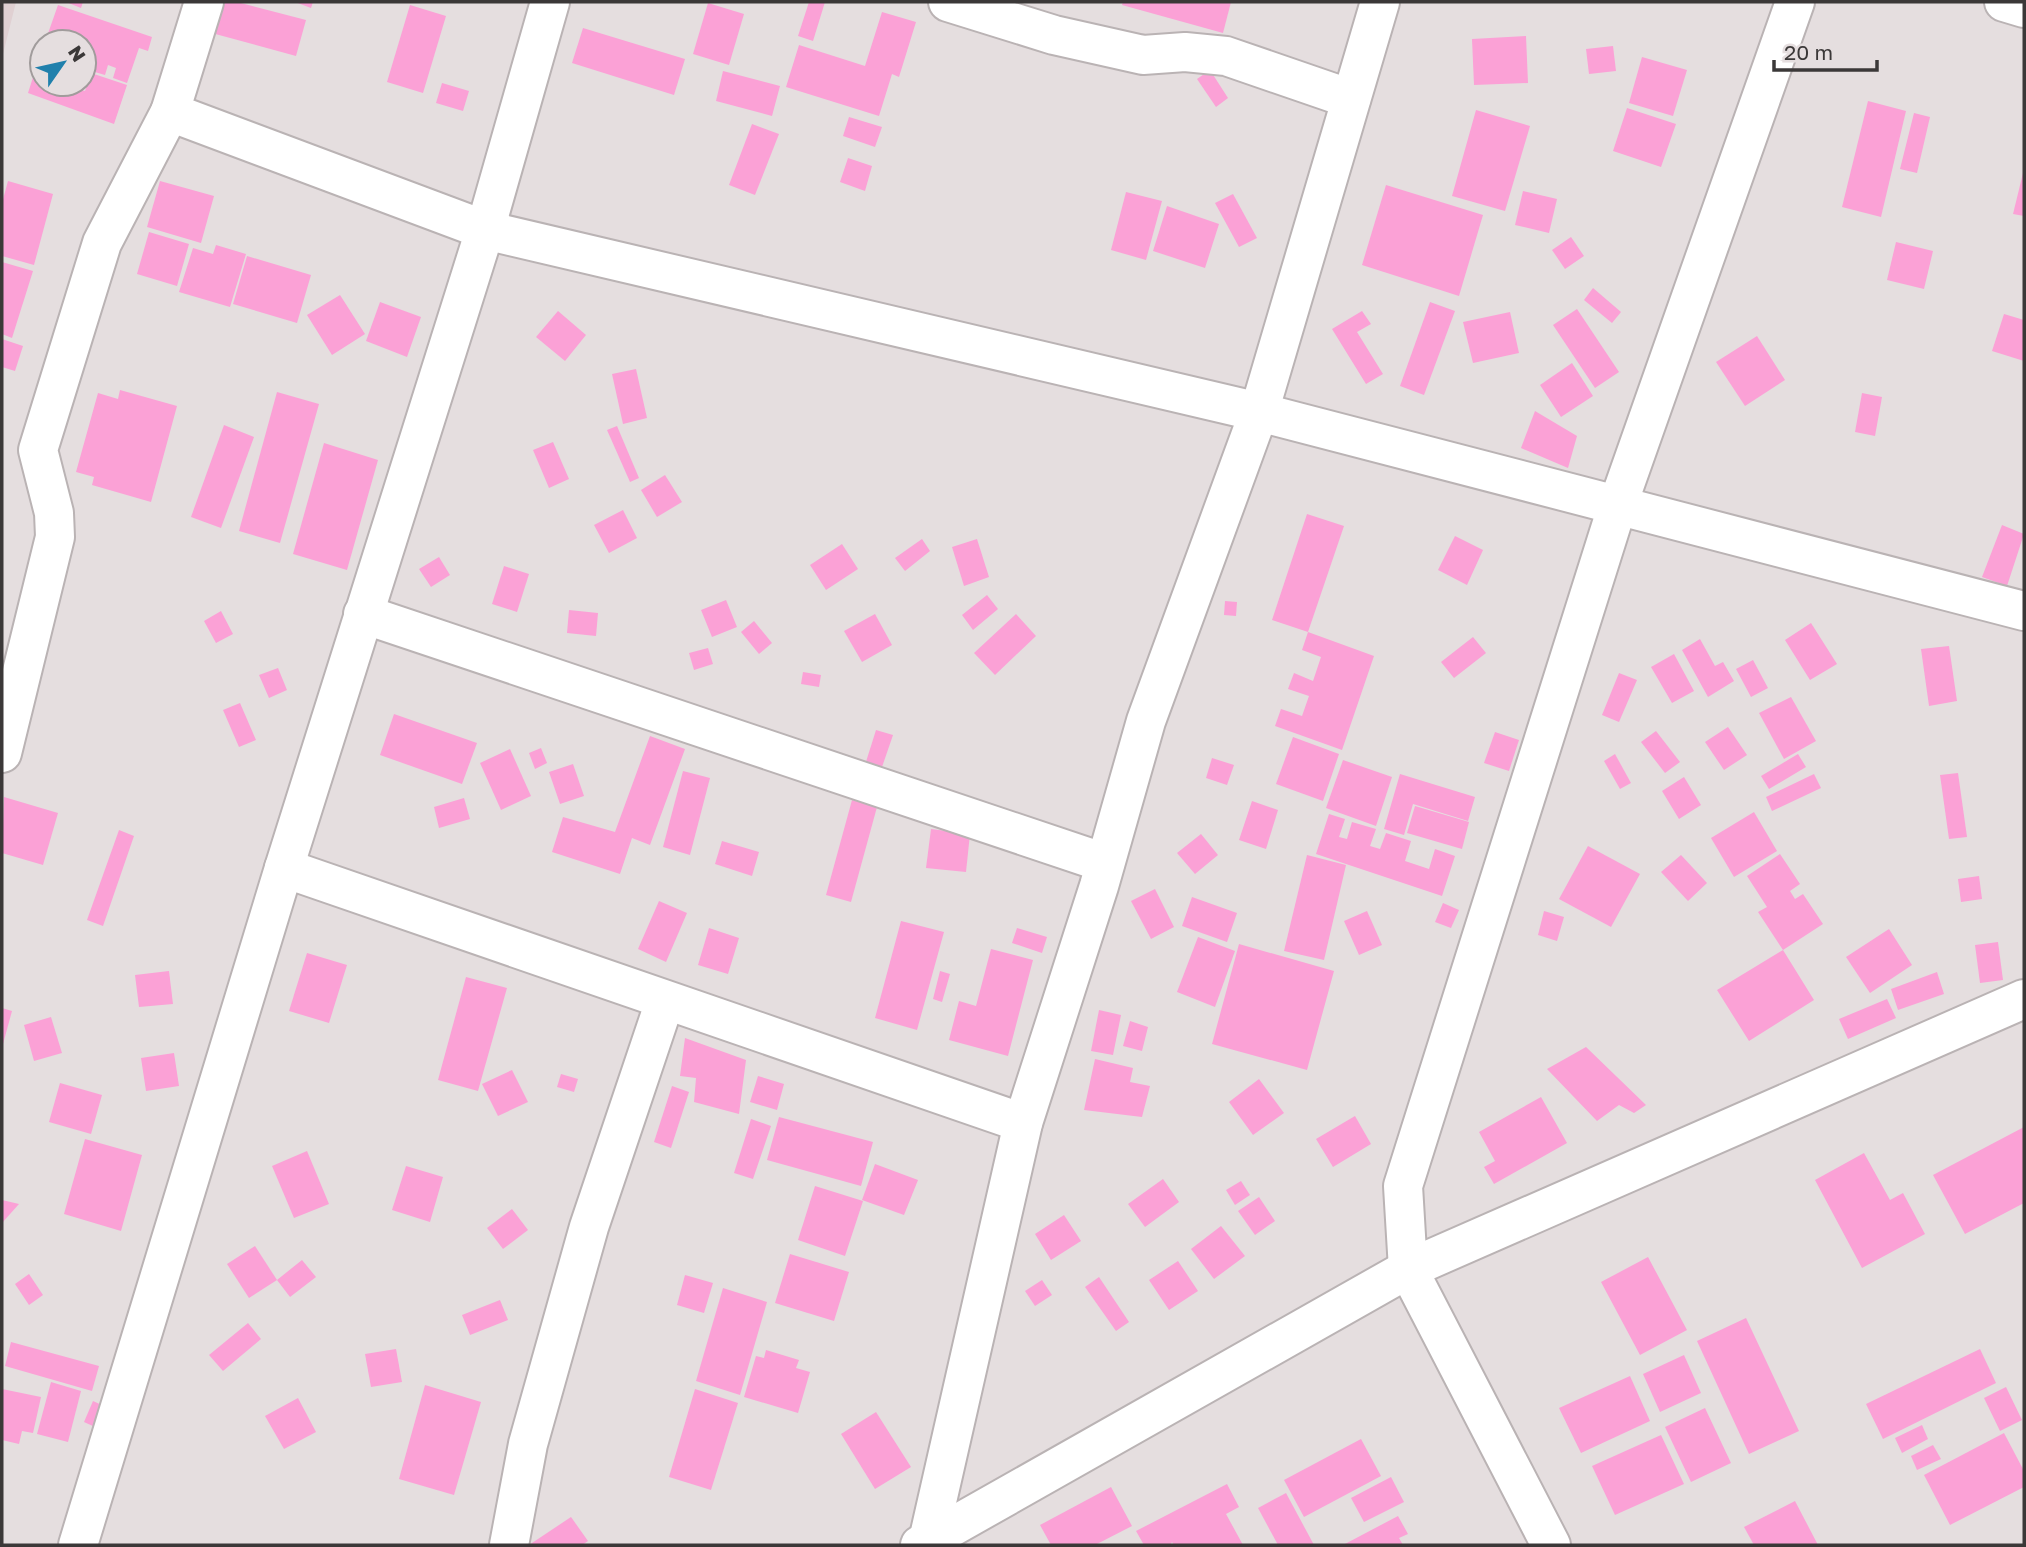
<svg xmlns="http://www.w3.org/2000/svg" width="2026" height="1547" font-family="'Golos Text',sans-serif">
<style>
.built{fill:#e0d0d2}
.building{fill:#fba1d6}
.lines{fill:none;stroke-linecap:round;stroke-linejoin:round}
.minor-casing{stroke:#bab3b4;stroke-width:42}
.minor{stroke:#fff;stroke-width:38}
</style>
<rect width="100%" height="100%" fill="#e5dedf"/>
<path class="built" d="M2,2h14l-14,56z"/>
<g class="building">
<path d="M66,2h17l-2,6z"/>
<path d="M215,2h22l69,18 -10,36 -88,-24z"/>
<path d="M295,2h18l-2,6z"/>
<path d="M809,2h16l-12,39 -15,-5z"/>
<path d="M1123,2h108l-8,31 -101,-28z"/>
<path d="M708,3l36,11 -15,51 -36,-11z"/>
<path d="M58,5l94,32 -4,14 -9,-3 -12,35 -14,-5 3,-10 -8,-3 -3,10 -17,-5 3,-9 -7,-3v-16h-39z"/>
<path d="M410,5l36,11 -23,77 -36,-11z"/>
<path d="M882,12l34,10 -17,55 -7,-3 -13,42 -93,-29 13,-42 66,21z"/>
<path d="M583,28l102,31 -11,36 -102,-32z"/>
<path d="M1526,36l2,47 -54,2 -2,-46z"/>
<path d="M1613,46l3,25 -27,3 -3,-25z"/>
<path d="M41,52l1,32h41l-1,6 3,1 6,-18 36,12 -13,39 -86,-31z"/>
<path d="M1642,57l45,13 -14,46 -44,-13z"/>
<path d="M1210,70l18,28 -12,9 -19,-28z"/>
<path d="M723,71l57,15 -8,30 -56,-15z"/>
<path d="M442,83l27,8 -6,20 -27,-8z"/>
<path d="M1868,101l38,10 -25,106 -39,-10z"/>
<path d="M1627,108l49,16 -15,43 -48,-16z"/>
<path d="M1476,110l54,16 -25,85 -53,-15z"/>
<path d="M1914,113l16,4 -13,56 -17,-4z"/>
<path d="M849,117l33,10 -7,20 -32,-11z"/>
<path d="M752,124l27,10 -24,61 -26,-10z"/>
<path d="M848,158l24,8 -7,25 -25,-9z"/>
<path d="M2023,173h1v43l-11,-2z"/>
<path d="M8,181l45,13 -19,71 -32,-9v-53z"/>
<path d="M160,181l54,15 -13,47 -54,-16z"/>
<path d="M1386,185l97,30 -24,81 -97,-31z"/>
<path d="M1523,191l34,8 -8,34 -34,-8z"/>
<path d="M1126,192l36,9 -16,59 -35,-10z"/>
<path d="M1233,194l24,44 -18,9 -24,-44z"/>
<path d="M1167,206l52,18 -14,44 -52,-17z"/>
<path d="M149,232l40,12 -12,42 -40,-12z"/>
<path d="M1571,237l13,19 -19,13 -13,-19z"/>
<path d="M1896,242l37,9 -9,38 -37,-9z"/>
<path d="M216,245l30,9 -16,53 -51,-15 14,-44 20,6z"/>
<path d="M247,256l64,19 -14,48 -64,-19z"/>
<path d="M2,262l31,9 -21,67 -10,-4z"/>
<path d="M1593,288l28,24 -9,11 -28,-23z"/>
<path d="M340,295l25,39 -33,21 -25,-40z"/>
<path d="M380,302l41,15 -14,40 -41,-16z"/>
<path d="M1430,302l25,9 -31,84 -24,-9z"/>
<path d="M1577,309l42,63 -24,16 -42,-63z"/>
<path d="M558,311l28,24 -21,26 -29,-24z"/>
<path d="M1362,311l9,13 -14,8 26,42 -17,10 -34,-55z"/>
<path d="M1510,312l9,41 -46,10 -10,-41z"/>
<path d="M2004,314l20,6v41l-32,-10z"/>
<path d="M1757,336l28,44 -40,26 -29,-44z"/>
<path d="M2,339l21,7 -8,25 -13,-4z"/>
<path d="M1572,363l21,33 -32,21 -21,-32z"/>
<path d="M636,369l11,49 -24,6 -11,-50z"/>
<path d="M120,390l57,16 -26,96 -59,-17 2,-8 -18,-5 22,-79 20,6z"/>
<path d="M277,392l42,12 -39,139 -41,-12z"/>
<path d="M1862,393l20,4 -7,39 -20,-4z"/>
<path d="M1535,411l42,25 -9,32 -47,-20z"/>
<path d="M224,425l30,12 -33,91 -30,-11z"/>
<path d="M617,426l22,52 -9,4 -23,-52z"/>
<path d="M553,442l16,37 -20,9 -16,-38z"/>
<path d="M324,443l54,17 -31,110 -54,-16z"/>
<path d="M665,475l17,27 -25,15 -16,-27z"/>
<path d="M623,510l14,28 -28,15 -15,-28z"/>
<path d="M1307,514l37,12 -36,106 -36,-12z"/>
<path d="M2002,525l22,9 -17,52 -25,-9z"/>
<path d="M1455,536l28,14 -16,35 -29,-15z"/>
<path d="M922,539l8,12 -25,20 -10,-13z"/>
<path d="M977,539l12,38 -25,9 -12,-39z"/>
<path d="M842,544l16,25 -32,21 -16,-25z"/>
<path d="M439,557l11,18 -19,12 -12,-18z"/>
<path d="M504,566l25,8 -12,38 -25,-8z"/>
<path d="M987,595l11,14 -25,21 -11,-15z"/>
<path d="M726,600l11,27 -25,10 -11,-27z"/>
<path d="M1225,601l12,1 -1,14 -12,-1z"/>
<path d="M569,610l29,3 -2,23 -29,-3z"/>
<path d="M221,611l12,23 -17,9 -12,-22z"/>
<path d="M875,614l17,31 -30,17 -18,-31z"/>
<path d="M1016,614l20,22 -41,39 -21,-22z"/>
<path d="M754,621l18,22 -13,11 -18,-22z"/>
<path d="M1811,623l26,41 -27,16 -25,-40z"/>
<path d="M1308,632l66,24 -32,94 -67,-24 6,-17 21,7 7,-20 -21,-7 6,-16 19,8 8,-24 -19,-7z"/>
<path d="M1473,637l13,16 -32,25 -13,-16z"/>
<path d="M1700,639l15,27 8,-4 11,19 -26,16 -26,-47z"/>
<path d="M1949,646l8,55 -28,5 -8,-57z"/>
<path d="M708,648l5,16 -19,6 -5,-17z"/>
<path d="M1674,654l20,37 -22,12 -21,-36z"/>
<path d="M1753,660l15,28 -17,9 -15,-28z"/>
<path d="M278,668l9,22 -18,8 -10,-23z"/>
<path d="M803,672l18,3 -2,12 -18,-3z"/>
<path d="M1619,673l18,7 -18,42 -17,-7z"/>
<path d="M1791,697l25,44 -32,18 -25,-46z"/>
<path d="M240,703l16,37 -17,7 -16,-37z"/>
<path d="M394,714l83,29 -15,41 -82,-29z"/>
<path d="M1728,727l19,28 -23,15 -19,-28z"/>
<path d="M876,730l17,5 -12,35 -16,-5z"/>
<path d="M1656,731l24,31 -15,11 -24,-31z"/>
<path d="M1495,732l24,8 -10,31 -25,-8z"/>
<path d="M650,736l35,13 -35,96 -18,-7 -12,36 -68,-22 11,-35 52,15z"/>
<path d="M1293,737l46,17 -16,47 -47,-17z"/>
<path d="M541,748l6,15 -12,6 -6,-16z"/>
<path d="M510,749l21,47 -30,14 -21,-47z"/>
<path d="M1615,754l16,29 -11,6 -16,-28z"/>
<path d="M1798,754l8,13 -37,22 -8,-13z"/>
<path d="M1212,758l22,7 -7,20 -21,-7z"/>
<path d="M1343,760l49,17 -16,49 -50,-18z"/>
<path d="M573,764l11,32 -24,8 -11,-32z"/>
<path d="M683,771l27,7 -20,77 -27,-8z"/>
<path d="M1958,773l9,64 -18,2 -9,-64z"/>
<path d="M1400,774l75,23 -7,24 -55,-17 -9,31 -20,-6z"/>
<path d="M1814,774l7,14 -49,23 -6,-14z"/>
<path d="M1684,777l17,28 -22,14 -17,-28z"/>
<path d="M4,797l54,16 -15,52 -41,-12z"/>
<path d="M464,798l6,21 -31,9 -5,-21z"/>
<path d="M852,800l25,7 -26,95 -25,-7z"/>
<path d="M1252,801l26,9 -12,39 -27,-9z"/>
<path d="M1415,806l54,16 -7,27 -55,-16z"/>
<path d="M1754,812l23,39 -43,26 -23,-39z"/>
<path d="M1329,814l16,5 -6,18 8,2 5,-17 24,7 -6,17 10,3 6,-16 25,8 -6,20 24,8 6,-20 20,7 -13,40 -126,-42z"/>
<path d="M931,829l39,5 -4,38 -40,-4z"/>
<path d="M119,830l15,6 -31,90 -16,-6z"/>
<path d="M1201,834l17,21 -23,19 -18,-21z"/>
<path d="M722,841l37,11 -7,24 -37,-12z"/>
<path d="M1588,846l52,28 -29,53 -52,-28z"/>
<path d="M1780,854l20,30 -10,7 5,8 8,-5 20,30 -40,26 31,50 -65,41 -32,-51 66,-40 -25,-38 9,-5 -20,-31z"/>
<path d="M1307,855l39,10 -22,95 -40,-9z"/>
<path d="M1681,855l26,28 -19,18 -27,-29z"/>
<path d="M1979,876l3,23 -21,3 -3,-23z"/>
<path d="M1155,889l19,38 -23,12 -20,-38z"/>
<path d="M1192,897l45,16 -10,29 -45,-16z"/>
<path d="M659,901l28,12 -21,49 -28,-13z"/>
<path d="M1443,903l16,7 -8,18 -16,-6z"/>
<path d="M1367,911l15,34 -23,10 -15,-34z"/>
<path d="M1544,911l20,6 -7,24 -19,-6z"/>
<path d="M901,921l43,11 -27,98 -42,-12z"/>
<path d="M709,928l30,10 -11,36 -30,-9z"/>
<path d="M1017,928l30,9 -5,16 -30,-10z"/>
<path d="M1889,929l23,36 -42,28 -24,-36z"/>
<path d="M1198,937l37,14 -20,56 -38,-15z"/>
<path d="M1998,942l5,38 -23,3 -5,-38z"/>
<path d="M1239,944l95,27 -27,99 -95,-26z"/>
<path d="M991,949l42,11 -25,96 -59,-16 10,-39 17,5z"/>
<path d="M307,953l40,12 -18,58 -40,-12z"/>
<path d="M169,971l4,33 -34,3 -4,-32z"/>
<path d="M940,971l10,3 -8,28 -9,-3z"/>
<path d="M1937,972l7,22 -46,16 -7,-21z"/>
<path d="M466,977l41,11 -29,103 -40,-11z"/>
<path d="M1887,999l9,19 -48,21 -9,-20z"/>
<path d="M2,1008l10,3 -9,33h-1z"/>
<path d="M1099,1010l22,5 -8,40 -22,-4z"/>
<path d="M51,1017l11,36 -28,8 -10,-36z"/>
<path d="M1130,1021l18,6 -6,24 -19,-5z"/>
<path d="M685,1038l61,22 -7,54 -45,-12 2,-24 -16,-2z"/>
<path d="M1586,1047l60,58 -12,8 -15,-8 -22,16 -50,-52z"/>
<path d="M174,1053l5,33 -33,5 -5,-33z"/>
<path d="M1095,1059l38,9 -3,14 20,4 -8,31 -58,-7z"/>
<path d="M512,1070l16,32 -30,14 -16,-32z"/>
<path d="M561,1074l17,5 -4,13 -17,-5z"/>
<path d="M758,1076l26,8 -7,26 -27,-8z"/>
<path d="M1259,1079l25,34 -31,22 -24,-33z"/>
<path d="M60,1083l42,12 -11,39 -42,-12z"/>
<path d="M672,1086l17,6 -18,56 -17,-6z"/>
<path d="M1541,1097l26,46 -73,41 -10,-17 11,-6 -16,-29z"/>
<path d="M1355,1116l16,28 -38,23 -17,-28z"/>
<path d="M779,1117l94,25 -12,44 -94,-26z"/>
<path d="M751,1119l20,7 -18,53 -19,-6z"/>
<path d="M2024,1127v76l-59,31 -32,-59z"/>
<path d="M85,1139l57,16 -21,76 -57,-17z"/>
<path d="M307,1151l22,53 -35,14 -22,-52z"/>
<path d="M1864,1153l26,47 13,-7 22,41 -63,34 -47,-88z"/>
<path d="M875,1164l43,16 -14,35 -42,-15z"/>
<path d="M406,1166l37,11 -13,45 -38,-12z"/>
<path d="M1163,1179l16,23 -34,25 -17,-23z"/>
<path d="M1241,1181l9,14 -15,10 -9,-15z"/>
<path d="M815,1186l48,15 -18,55 -47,-16z"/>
<path d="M1259,1197l16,24 -20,14 -17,-24z"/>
<path d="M2,1200l17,4 -17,19z"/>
<path d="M512,1209l16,21 -25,19 -16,-21z"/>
<path d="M1064,1215l17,26 -30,19 -16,-26z"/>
<path d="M1221,1226l24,30 -31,23 -23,-30z"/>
<path d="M255,1246l22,34 -28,18 -22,-34z"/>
<path d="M790,1254l59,18 -15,49 -59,-18z"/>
<path d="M1648,1257l39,73 -47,25 -39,-73z"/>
<path d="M302,1260l14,17 -26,20 -13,-17z"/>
<path d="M1178,1261l20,30 -29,19 -20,-30z"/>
<path d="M29,1274l14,21 -14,10 -14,-21z"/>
<path d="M685,1275l28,8 -9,30 -27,-8z"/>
<path d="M1099,1277l30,45 -13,9 -31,-44z"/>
<path d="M1042,1280l10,15 -17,11 -10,-15z"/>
<path d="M723,1288l44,14 -27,93 -44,-14z"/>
<path d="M500,1300l8,20 -38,15 -8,-20z"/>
<path d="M1746,1318l53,113 -50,23 -52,-113z"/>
<path d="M248,1323l13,16 -38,32 -14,-16z"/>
<path d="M11,1342l88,24 -7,25 -87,-25z"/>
<path d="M396,1349l6,33 -31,5 -6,-33z"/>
<path d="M1980,1349l16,34 -113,56 -17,-35z"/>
<path d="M766,1350l33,10 -3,8 14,4 -12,41 -54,-16 12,-41 8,2z"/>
<path d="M1684,1355l17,38 -41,19 -17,-38z"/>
<path d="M1630,1376l20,45 -69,32 -22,-45z"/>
<path d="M51,1382l30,9 -13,51 -31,-8z"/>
<path d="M425,1385l56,17 -27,93 -55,-16z"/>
<path d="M2006,1387l16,33 -22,11 -16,-33z"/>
<path d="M2,1389l39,8 -8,36 -11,-2 -3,13 -17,-4z"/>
<path d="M695,1389l43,14 -27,87 -42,-13z"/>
<path d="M298,1398l18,34 -32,17 -19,-33z"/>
<path d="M93,1401l11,5 -9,21 -11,-5z"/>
<path d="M1705,1408l26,55 -40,19 -26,-55z"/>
<path d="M876,1412l35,55 -36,22 -34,-55z"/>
<path d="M1922,1425l6,14 -26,14 -7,-15z"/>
<path d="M2004,1433l20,38v16l-74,38 -26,-50z"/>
<path d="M1661,1435l23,49 -69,31 -23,-49z"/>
<path d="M1361,1439l20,37 -77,41 -20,-37z"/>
<path d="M1933,1445l8,14 -24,11 -6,-14z"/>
<path d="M1391,1477l13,25 -40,20 -13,-24z"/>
<path d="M1227,1484l12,23 -13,7 17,31h-69l-2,-3 -2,3h-26l-8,-14z"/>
<path d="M1111,1487l21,39 -37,19h-44l-11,-20z"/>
<path d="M1286,1493l28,52h-36l-20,-37z"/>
<path d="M1795,1501l23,44h-64l-10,-18z"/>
<path d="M1398,1516l10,18 -9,4 4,7h-60z"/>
<path d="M571,1517l17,24 -6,4h-53z"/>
</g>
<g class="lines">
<g class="minor-casing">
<g id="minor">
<path d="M204,2l-34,110 315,118 774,182 765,199"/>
<path d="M948,2l106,33 89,20 42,-3 41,4 125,43"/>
<path d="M2004,2l20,6"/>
<path d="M363,614l742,249"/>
<path d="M2,753l53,-216 -1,-24 -16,-63 64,-207 68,-131"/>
<path d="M284,868l739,255"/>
<path d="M928,1541l95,-418 76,-237 47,-165 113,-309 121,-410"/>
<path d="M78,1545l206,-677 201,-638 65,-228"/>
<path d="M509,1545l19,-101 61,-217 76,-226"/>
<path d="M920,1545l488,-276 616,-270"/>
<path d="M1551,1545l-143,-276 -5,-83 215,-682 177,-502"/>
</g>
</g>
<use href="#minor" class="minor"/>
</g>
<rect width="2026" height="1547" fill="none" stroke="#3b3838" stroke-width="7"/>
<g transform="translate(63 63) rotate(56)"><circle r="33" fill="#e5dedf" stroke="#a19c9c" stroke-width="2"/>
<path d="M0-5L12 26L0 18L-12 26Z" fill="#2080ac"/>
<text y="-10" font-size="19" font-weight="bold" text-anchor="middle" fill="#3b3838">N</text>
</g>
<path d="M1774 60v10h103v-10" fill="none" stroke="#3b3838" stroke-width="3.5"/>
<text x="1784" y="60" font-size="21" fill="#3b3838" stroke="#e5dedf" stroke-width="5" paint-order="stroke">20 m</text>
</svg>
